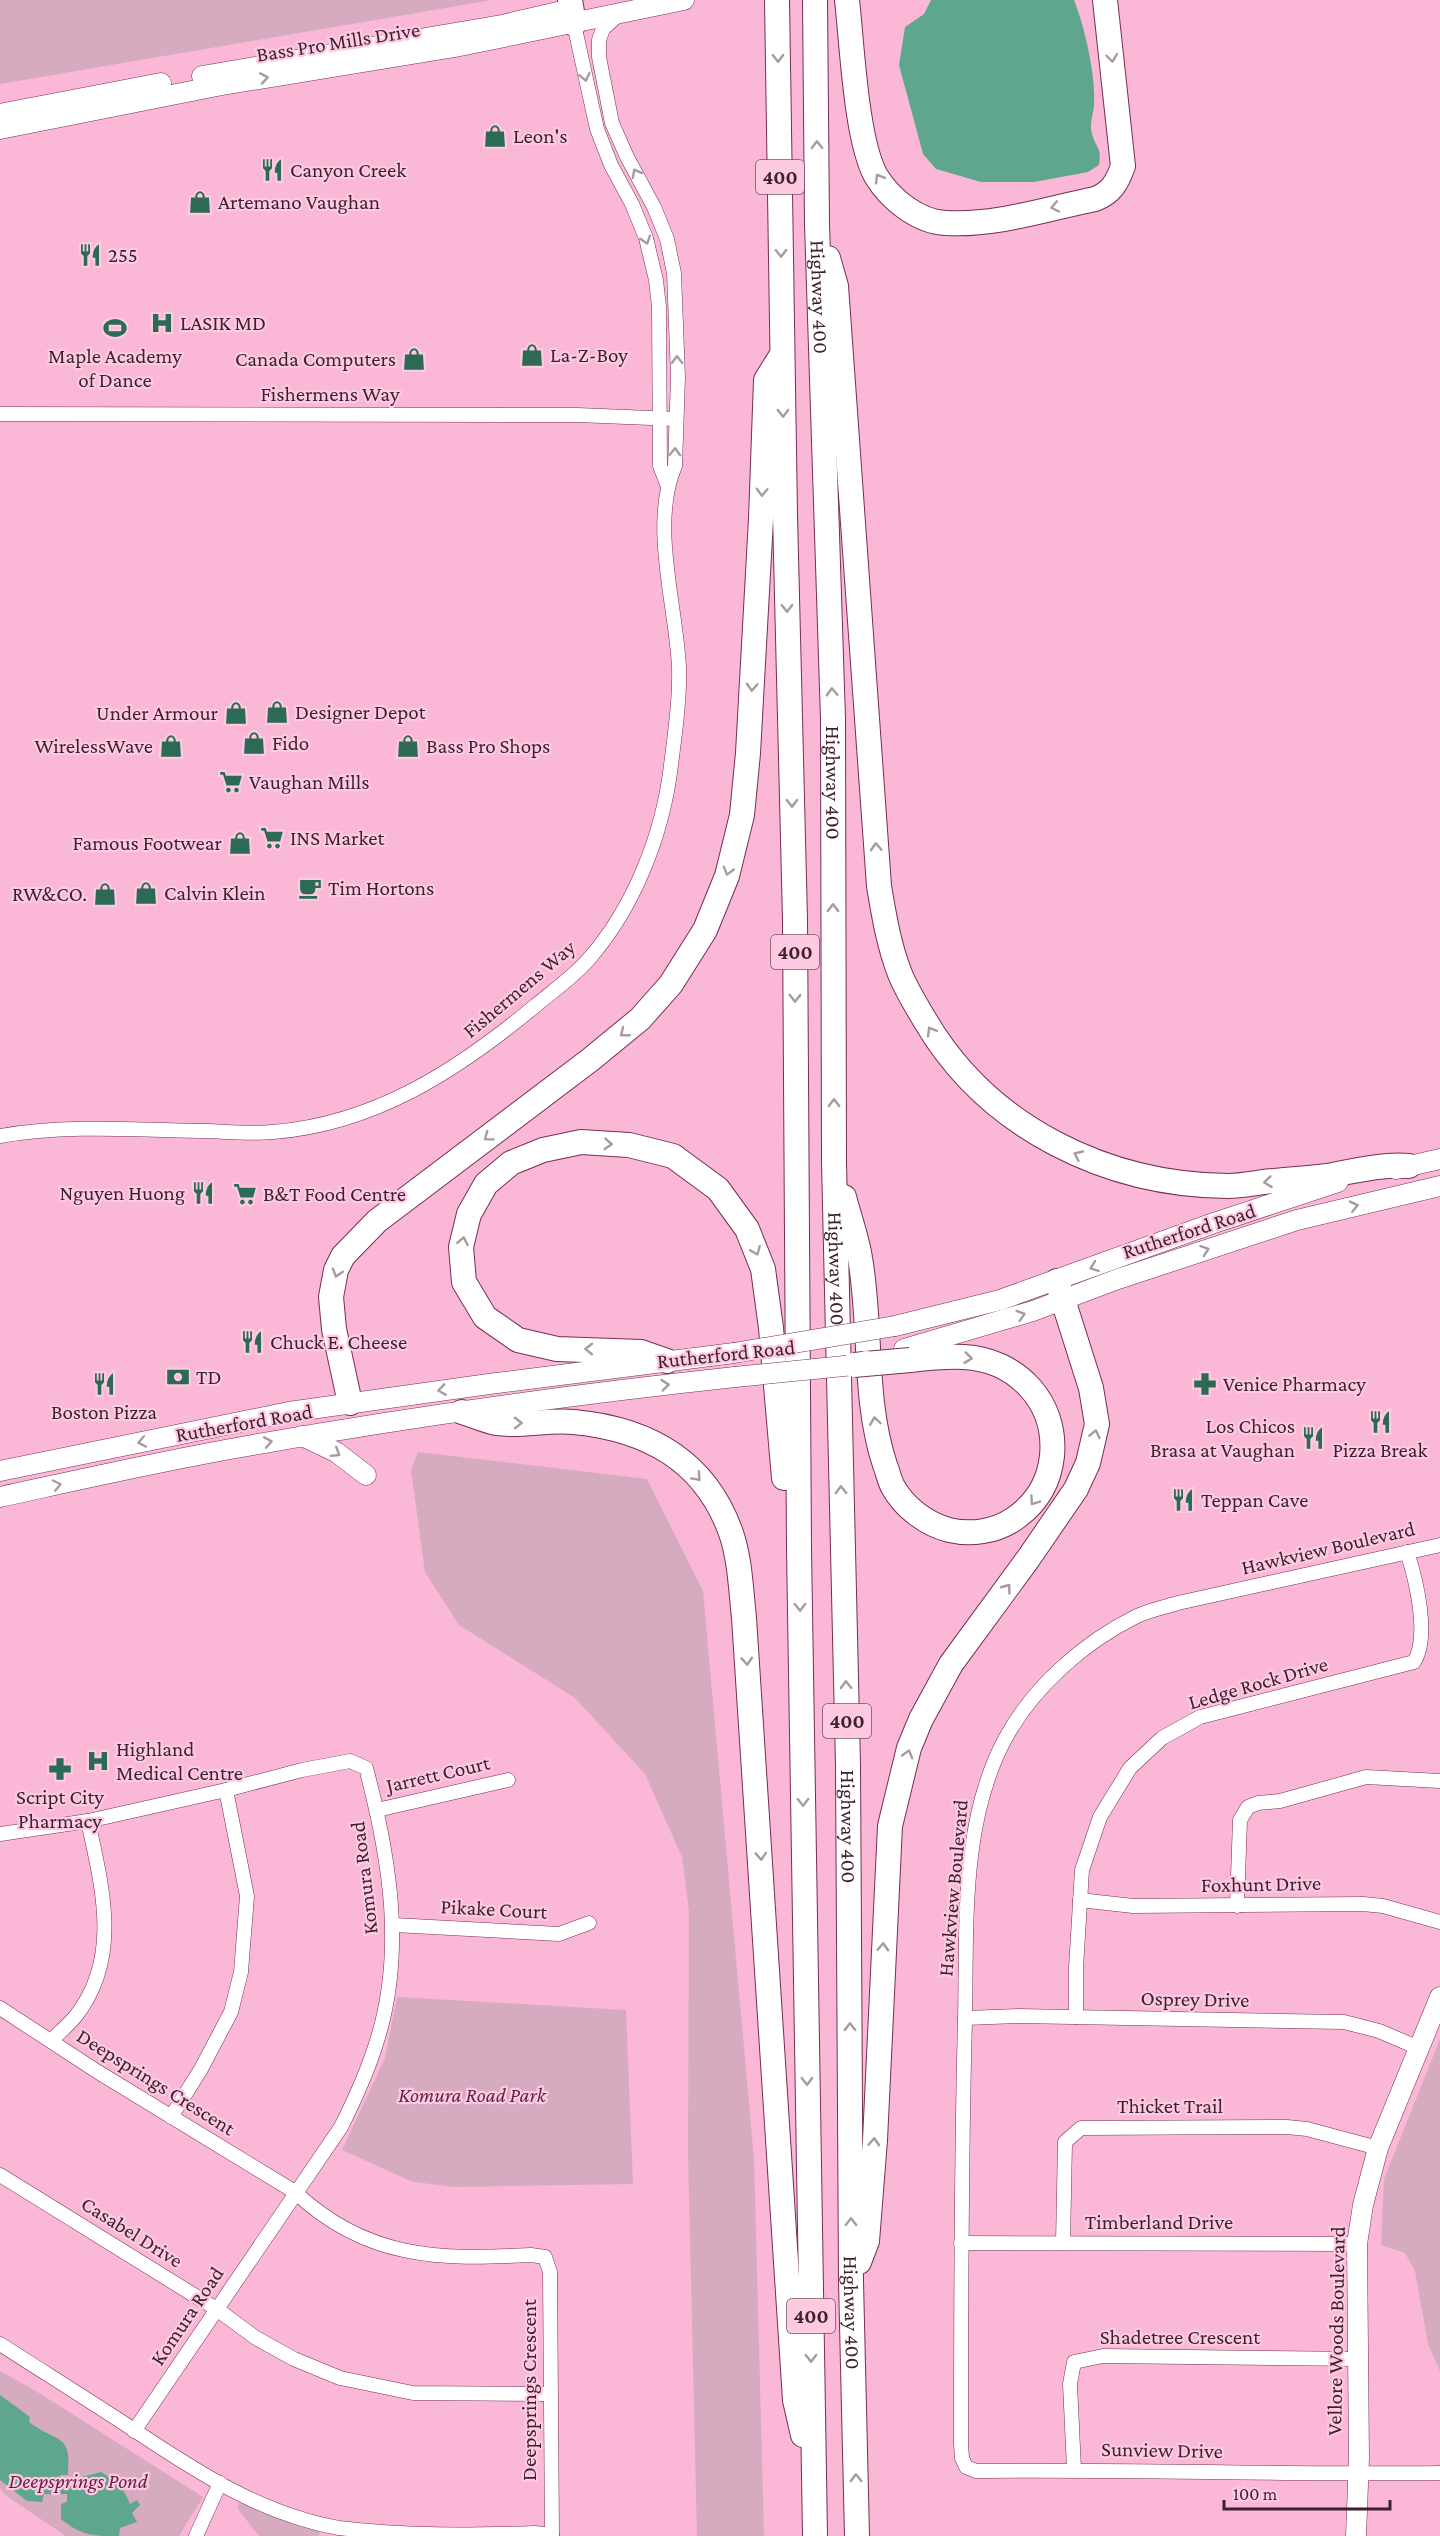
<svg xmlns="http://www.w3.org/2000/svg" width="1440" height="2536" font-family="'Crimson Pro',serif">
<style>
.green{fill:#d6abbf}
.water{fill:#5fa68e}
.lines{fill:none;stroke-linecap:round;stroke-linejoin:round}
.street-casing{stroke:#752f55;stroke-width:15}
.secondary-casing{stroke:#752f55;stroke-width:21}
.highway-casing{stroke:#752f55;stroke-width:26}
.street{stroke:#fff;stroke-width:14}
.secondary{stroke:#fff;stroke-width:20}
.highway{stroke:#fff;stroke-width:24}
.secondary-bridge-casing{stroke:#752f55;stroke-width:21;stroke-linecap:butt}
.highway-bridge-casing{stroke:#752f55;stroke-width:26;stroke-linecap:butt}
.secondary-bridge{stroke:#fff;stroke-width:20}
.highway-bridge{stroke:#fff;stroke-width:24}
.oneway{stroke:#a89aa1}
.labels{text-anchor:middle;stroke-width:4.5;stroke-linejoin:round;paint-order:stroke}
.shield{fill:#fdcae1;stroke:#775264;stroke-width:1.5}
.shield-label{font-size:20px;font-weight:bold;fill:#3e1f2f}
.street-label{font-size:21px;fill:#3e1f2f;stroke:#fdcae1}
.poi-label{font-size:21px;fill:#3e1f2f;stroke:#fdcae1;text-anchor:start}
.park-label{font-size:21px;font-style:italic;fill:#661f47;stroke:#fdcae1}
</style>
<rect width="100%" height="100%" fill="#fab7d6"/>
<g class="green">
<path d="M0,0h492l-492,84z"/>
<path d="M418,1452l229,27 56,112 51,568 10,377h-67l-9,-382 1,-243 -7,-54 -37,-83 -70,-76 -116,-73 -34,-53 -14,-102z"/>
<path d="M397,1997l229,13 7,174 -177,3 -43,-5 -71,-32 43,-92z"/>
<path d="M1440,2039v332l-12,-27 -13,-73 -10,-18 -24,-8 3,-66z"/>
<path d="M0,2371l36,20 167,106 -24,39h-113l-61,-41 -5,-7z"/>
<path d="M239,2502l37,16 44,13 -1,5h-60l-21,-27z"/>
</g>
<g class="water">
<path d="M931,0h143c11,28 22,76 20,106 -1,9 -5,18 -2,28 4,15 10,12 7,31l-11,7 -54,10h-53l-45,-13 -13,-15 -24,-89 6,-38 19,-13z"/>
<path d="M0,2395l30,22 -1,5c29,22 43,10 39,53h-8v9l13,3 9,-10 19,-5c15,9 23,16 29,32l7,-4 3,5 -8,8 5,9 -17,6 -1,8c-27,0 -37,0 -58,-17v-15l6,-2v-8h-23l-2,8 -15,-1 -27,-21z"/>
</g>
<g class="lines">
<g class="street-casing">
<g id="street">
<path d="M574,24l23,105 14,36 21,39 14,34 10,42 3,27 1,159 7,18"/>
<path d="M0,414l577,1 99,4"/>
<path d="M0,1136c69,-12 140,-6 209,-5 21,1 43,3 64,1 102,-8 185,-62 262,-126 18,-15 37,-28 53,-46 46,-52 75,-126 83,-195 4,-32 9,-66 8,-98 -3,-62 -29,-143 -4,-201l3,-89 -4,-104 -7,-34 -13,-32 -27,-50 -15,-34 -13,-66v-17l4,-11 15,-14"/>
<path d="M1440,1545l-262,58c-13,4 -28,7 -41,13 -53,26 -104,71 -132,123 -45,84 -38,189 -40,282 -4,141 -4,282 -4,423l1,14 4,9 10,4c155,-2 309,4 464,2"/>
<path d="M377,1810l131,-30"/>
<path d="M0,1834l88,-13 138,-31 76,-20 48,-9 16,7c24,91 40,187 9,279 -9,28 -21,54 -34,80l-207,304"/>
<path d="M1080,1900l53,6 230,-2 20,2 57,16"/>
<path d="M1237,1906l3,-86 8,-13 10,-4 22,-2 86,-24 74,4"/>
<path d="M394,1925l165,9 30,-11"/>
<path d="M0,2008l98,64 197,120c71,67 144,68 236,63l14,2 5,15 2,264"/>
<path d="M1076,2017v-49l6,-98 18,-53 30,-49 32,-30 38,-21 214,-55c16,-25 2,-83 -7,-110"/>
<path d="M965,2018l54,-2 325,6 35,9 40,17"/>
<path d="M52,2040c7,-7 16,-15 23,-23 47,-59 27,-130 13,-196"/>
<path d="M171,2117l30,-48 30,-57 10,-40 6,-76 -21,-106"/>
<path d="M0,2175l218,135 38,28 38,21 46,19 73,15 136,1"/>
<path d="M961,2243l396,1"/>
<path d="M1063,2243l2,-101 16,-14 206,-1 20,2 71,19"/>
<path d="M0,2344c45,29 90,57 134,86 63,42 129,85 205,98 64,8 131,7 196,5l17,2"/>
<path d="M1074,2469l-4,-85 4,-22 29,-6 255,3"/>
<path d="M196,2536l24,-53"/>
</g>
</g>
<g class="secondary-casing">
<g id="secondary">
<path d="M202,76l300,-51 69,-16"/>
<path d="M0,114l161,-31"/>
<path d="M0,129l222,-44 233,-38 229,-47"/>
<path d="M1396,1169l44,-10"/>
<path d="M895,1326l105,-26 211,-76 127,-42"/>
<path d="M904,1349l129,-38 85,-32 179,-59 143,-34"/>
<path d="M302,1436l34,16 30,23"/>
<path d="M0,1471l289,-59 200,-28 245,-31"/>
<path d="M0,1497c78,-17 157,-35 236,-49 165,-30 332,-53 499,-71"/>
<path d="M1356,2536l3,-78 -2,-214 6,-39 15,-57 62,-151"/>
</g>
</g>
<g class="highway-casing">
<g id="highway">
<path d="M570,0l4,24"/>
<path d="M777,0l8,515 10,405 4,629 16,987"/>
<path id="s1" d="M815,0l2,224 16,495 1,443 14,603 3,516 6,255"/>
<path d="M847,0c5,44 9,140 29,176 14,23 42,46 70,47 49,3 100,-14 149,-24 16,-6 22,-16 28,-33l-18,-166"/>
<path d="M828,258l8,28 43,600c5,30 10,60 21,88 7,17 17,33 26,48 63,106 181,163 302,164 15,0 31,-4 46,-5 20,-2 39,-3 59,-6 25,-5 50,-11 76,-9"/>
<path d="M844,1197c5,20 13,41 16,61 12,69 3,141 25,207 3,7 4,15 8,22 11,20 33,37 56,43 21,5 46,2 65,-11 22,-15 35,-35 38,-63 5,-54 -35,-96 -88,-99 -18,-1 -37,1 -54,3"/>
<path d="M667,1361l-26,-9 -84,-3 -39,-9 -33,-23 -21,-35 -3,-35 8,-33 17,-30 25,-21 32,-13 38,-8 48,3 44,11 45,33 29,40 16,40 8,59 13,150"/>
<path d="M350,1403l-16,-74 -3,-32 5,-27 7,-14 34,-35 213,-161 50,-41 31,-35 34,-54 22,-54 15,-61 6,-62 13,-234 5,-139 15,-24"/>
<path d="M462,1412c11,3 23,9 34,11 25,4 52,-4 78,-1 73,7 131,38 157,111 9,26 10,57 13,85l51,782 8,35"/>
<path d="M859,2262l8,-21 8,-101 15,-314 19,-78 12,-29 30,-55 77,-105 48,-70 12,-26 9,-39 -6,-36 -34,-107"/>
</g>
</g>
<use href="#street" class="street"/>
<use href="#secondary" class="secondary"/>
<use href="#highway" class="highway"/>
<g class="secondary-bridge-casing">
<g id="secondary-bridge">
<path d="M734,1353l161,-27"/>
<path d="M735,1377l119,-12 12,-4"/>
</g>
</g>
<g class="highway-bridge-casing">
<path id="highway-bridge" d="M854,1365l56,-5"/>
</g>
<use href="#secondary-bridge" class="secondary-bridge"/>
<use href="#highway-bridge" class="highway-bridge"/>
</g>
<defs><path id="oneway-chevron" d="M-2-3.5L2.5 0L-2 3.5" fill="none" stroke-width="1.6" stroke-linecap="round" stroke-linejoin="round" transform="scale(1.5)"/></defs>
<g class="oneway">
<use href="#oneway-chevron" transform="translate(778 58) rotate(89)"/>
<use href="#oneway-chevron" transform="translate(1112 58) rotate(83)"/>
<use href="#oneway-chevron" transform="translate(585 77) rotate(78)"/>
<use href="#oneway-chevron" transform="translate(264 78) rotate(-9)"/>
<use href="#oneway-chevron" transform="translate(817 145) rotate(-91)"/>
<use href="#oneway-chevron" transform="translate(636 173) rotate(-118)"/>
<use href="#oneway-chevron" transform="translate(879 178) rotate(-121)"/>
<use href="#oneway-chevron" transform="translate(1055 207) rotate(168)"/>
<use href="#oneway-chevron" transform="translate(646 240) rotate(72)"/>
<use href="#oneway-chevron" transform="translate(781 253) rotate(89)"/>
<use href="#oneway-chevron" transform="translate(677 360) rotate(-91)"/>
<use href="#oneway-chevron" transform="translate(783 413) rotate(89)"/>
<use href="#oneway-chevron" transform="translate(675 452) rotate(-88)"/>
<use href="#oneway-chevron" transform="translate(762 492) rotate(92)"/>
<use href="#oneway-chevron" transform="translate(787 608) rotate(89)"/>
<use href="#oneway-chevron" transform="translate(752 687) rotate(93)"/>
<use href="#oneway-chevron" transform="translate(832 692) rotate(-92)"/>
<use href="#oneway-chevron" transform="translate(792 803) rotate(89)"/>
<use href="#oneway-chevron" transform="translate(876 847) rotate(-93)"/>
<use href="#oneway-chevron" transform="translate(728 871) rotate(106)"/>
<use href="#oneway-chevron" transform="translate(833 908) rotate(-90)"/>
<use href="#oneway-chevron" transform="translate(795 998) rotate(90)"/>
<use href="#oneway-chevron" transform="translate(931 1031) rotate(-121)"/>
<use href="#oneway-chevron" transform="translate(624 1033) rotate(141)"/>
<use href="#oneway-chevron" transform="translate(834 1103) rotate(-90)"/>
<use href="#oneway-chevron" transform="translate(488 1137) rotate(143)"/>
<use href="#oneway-chevron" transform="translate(608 1144) rotate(4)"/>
<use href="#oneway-chevron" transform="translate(1078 1155) rotate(-155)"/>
<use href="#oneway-chevron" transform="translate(1268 1182) rotate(173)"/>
<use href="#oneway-chevron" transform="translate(1354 1206) rotate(-13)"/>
<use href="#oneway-chevron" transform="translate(463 1241) rotate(-79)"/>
<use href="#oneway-chevron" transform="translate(1205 1250) rotate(-19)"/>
<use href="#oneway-chevron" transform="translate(756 1251) rotate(67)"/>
<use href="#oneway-chevron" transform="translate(1094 1267) rotate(160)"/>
<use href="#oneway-chevron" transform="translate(337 1273) rotate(107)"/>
<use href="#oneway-chevron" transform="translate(1021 1315) rotate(-17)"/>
<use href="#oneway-chevron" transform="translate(589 1349) rotate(-179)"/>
<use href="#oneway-chevron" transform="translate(968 1358) rotate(7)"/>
<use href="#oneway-chevron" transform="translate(665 1385) rotate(-6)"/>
<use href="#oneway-chevron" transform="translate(442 1390) rotate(172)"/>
<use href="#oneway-chevron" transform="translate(875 1421) rotate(-98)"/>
<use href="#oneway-chevron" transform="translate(518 1423) rotate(-1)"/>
<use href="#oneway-chevron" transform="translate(1095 1434) rotate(-78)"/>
<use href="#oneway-chevron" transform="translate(142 1442) rotate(169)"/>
<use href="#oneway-chevron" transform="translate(268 1442) rotate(-10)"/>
<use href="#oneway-chevron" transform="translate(336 1453) rotate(32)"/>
<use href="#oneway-chevron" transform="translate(697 1477) rotate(47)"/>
<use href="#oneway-chevron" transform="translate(57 1485) rotate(-12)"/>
<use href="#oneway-chevron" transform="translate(841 1490) rotate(-91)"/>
<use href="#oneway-chevron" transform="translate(1034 1501) rotate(125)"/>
<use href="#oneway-chevron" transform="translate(1007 1588) rotate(-53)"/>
<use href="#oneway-chevron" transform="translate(800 1607) rotate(89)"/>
<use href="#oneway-chevron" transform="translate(747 1661) rotate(86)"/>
<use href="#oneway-chevron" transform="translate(846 1685) rotate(-91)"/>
<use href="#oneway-chevron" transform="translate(908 1754) rotate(-74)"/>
<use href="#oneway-chevron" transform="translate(803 1802) rotate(89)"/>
<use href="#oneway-chevron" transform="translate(761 1856) rotate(86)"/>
<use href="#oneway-chevron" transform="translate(883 1947) rotate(-87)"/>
<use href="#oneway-chevron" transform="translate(850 2027) rotate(-91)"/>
<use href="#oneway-chevron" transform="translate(807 2081) rotate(89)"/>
<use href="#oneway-chevron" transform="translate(874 2142) rotate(-87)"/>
<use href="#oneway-chevron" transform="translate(851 2222) rotate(-90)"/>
<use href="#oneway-chevron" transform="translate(811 2358) rotate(89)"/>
<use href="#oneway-chevron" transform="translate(856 2478) rotate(-91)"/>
</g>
<defs>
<g id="shop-bare" transform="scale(1.8)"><path d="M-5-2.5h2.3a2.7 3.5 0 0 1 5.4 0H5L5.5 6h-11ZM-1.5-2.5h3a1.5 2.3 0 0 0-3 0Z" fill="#2c6a56" stroke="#fdcae1" stroke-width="2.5" paint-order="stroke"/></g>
<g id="restaurant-bare" transform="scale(1.8)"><path d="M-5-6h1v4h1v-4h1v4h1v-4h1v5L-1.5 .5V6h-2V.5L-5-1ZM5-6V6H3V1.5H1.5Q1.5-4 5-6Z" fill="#2c6a56" stroke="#fdcae1" stroke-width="2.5" paint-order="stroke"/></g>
<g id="hospital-bare" transform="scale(1.8)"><path d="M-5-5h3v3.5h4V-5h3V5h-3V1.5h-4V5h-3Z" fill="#2c6a56" stroke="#fdcae1" stroke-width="2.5" paint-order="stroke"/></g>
<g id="stadium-bare" transform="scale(1.8)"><path d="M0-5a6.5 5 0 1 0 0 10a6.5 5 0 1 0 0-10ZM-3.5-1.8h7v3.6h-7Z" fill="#2c6a56" stroke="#fdcae1" stroke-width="2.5" paint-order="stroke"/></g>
<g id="supermarket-bare" transform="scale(1.8)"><path d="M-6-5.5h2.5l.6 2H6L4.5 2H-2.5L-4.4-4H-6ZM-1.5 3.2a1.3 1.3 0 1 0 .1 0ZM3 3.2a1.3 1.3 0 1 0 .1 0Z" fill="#2c6a56" stroke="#fdcae1" stroke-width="2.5" paint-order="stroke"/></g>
<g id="cafe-bare" transform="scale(1.8)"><path d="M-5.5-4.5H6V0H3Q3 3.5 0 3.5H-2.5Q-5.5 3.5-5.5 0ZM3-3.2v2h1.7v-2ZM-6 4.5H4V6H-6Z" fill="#2c6a56" stroke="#fdcae1" stroke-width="2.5" paint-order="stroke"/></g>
<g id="bank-bare" transform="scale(1.8)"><path d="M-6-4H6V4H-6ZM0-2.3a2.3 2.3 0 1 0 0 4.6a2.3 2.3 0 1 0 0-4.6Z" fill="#2c6a56" stroke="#fdcae1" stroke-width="2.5" paint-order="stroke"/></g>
<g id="pharmacy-bare" transform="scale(1.8)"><path d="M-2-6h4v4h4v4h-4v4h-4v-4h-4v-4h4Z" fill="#2c6a56" stroke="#fdcae1" stroke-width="2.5" paint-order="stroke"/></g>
</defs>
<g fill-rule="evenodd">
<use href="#shop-bare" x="495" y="136"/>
<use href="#restaurant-bare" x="272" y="170"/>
<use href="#shop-bare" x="200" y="202"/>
<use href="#restaurant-bare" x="90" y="255"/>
<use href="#hospital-bare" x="162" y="323"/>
<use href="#stadium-bare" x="115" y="328"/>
<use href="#shop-bare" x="532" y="355"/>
<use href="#shop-bare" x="414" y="359"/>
<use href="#shop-bare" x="277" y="712"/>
<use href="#shop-bare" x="236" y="713"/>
<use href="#shop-bare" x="254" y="743"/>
<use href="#shop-bare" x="171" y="746"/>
<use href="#shop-bare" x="408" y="746"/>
<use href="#supermarket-bare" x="231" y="782"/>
<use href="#supermarket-bare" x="272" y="838"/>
<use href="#shop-bare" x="240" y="843"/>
<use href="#cafe-bare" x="310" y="888"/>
<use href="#shop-bare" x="146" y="893"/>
<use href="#shop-bare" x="105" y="894"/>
<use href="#restaurant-bare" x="203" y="1193"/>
<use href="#supermarket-bare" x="245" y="1194"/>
<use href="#restaurant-bare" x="252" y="1342"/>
<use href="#bank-bare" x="178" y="1377"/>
<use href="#restaurant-bare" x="104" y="1384"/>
<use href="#pharmacy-bare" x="1205" y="1384"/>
<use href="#restaurant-bare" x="1380" y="1422"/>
<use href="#restaurant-bare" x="1313" y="1438"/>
<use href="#restaurant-bare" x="1183" y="1500"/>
<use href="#hospital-bare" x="98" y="1761"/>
<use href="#pharmacy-bare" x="60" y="1769"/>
</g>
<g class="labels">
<g class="shield">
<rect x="756" y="160" width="48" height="34" rx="4.5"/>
<rect x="771" y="935" width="48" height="34" rx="4.5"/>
<rect x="823" y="1704" width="48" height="34" rx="4.5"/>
<rect x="787" y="2299" width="48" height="34" rx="4.5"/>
</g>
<g class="shield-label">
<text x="780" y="184">400</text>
<text x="795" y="959">400</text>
<text x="847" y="1728">400</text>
<text x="811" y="2323">400</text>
</g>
<g class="street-label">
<text transform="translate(338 42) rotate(-9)" y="7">Bass Pro Mills Drive</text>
<text dy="7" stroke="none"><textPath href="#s1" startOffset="297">Highway 400</textPath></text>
<text x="330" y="401">Fishermens Way</text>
<text dy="7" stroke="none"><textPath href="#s1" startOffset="783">Highway 400</textPath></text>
<text transform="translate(519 989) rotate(-40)" y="7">Fishermens Way</text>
<text transform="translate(1189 1231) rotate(-18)" y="7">Rutherford Road</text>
<text dy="7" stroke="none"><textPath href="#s1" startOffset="1269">Highway 400</textPath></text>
<text transform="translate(726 1354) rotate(-6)" y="7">Rutherford Road</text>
<text transform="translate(244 1423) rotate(-10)" y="7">Rutherford Road</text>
<text transform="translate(1328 1548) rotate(-13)" y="7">Hawkview Boulevard</text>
<text transform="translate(1258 1683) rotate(-16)" y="7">Ledge Rock Drive</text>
<text transform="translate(438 1774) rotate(-13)" y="7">Jarrett Court</text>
<text dy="7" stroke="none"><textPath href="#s1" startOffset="1827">Highway 400</textPath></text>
<text transform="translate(364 1878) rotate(-97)" y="7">Komura Road</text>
<text transform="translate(1261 1884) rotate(-1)" y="7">Foxhunt Drive</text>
<text transform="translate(953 1888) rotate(-85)" y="7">Hawkview Boulevard</text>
<text transform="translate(494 1909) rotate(3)" y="7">Pikake Court</text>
<text transform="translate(1195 1999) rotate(1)" y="7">Osprey Drive</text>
<text transform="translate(156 2082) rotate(32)" y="7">Deepsprings Crescent</text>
<text x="1170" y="2113">Thicket Trail</text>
<text x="1159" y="2229">Timberland Drive</text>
<text transform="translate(132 2232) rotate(32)" y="7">Casabel Drive</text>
<text dy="7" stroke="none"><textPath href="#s1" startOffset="2313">Highway 400</textPath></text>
<text transform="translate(187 2316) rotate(-56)" y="7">Komura Road</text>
<text transform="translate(1336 2331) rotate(-89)" y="7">Vellore Woods Boulevard</text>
<text x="1180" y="2344">Shadetree Crescent</text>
<text transform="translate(529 2390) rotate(-90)" y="7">Deepsprings Crescent</text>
<text transform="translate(1162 2450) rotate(1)" y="7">Sunview Drive</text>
</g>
<g class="poi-label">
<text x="513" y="143">Leon's</text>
<text x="290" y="177">Canyon Creek</text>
<text x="218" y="209">Artemano Vaughan</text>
<text x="108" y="262">255</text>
<text x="180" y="330">LASIK MD</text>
<text x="550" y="362">La-Z-Boy</text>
<text x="115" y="363" text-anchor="middle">Maple Academy<tspan x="115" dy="24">of Dance</tspan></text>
<text x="396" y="366" text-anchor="end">Canada Computers</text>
<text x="295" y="719">Designer Depot</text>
<text x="218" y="720" text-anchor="end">Under Armour</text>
<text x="272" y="750">Fido</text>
<text x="153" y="753" text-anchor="end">WirelessWave</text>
<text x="426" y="753">Bass Pro Shops</text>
<text x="249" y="789">Vaughan Mills</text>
<text x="290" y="845">INS Market</text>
<text x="222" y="850" text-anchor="end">Famous Footwear</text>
<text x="328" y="895">Tim Hortons</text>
<text x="164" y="900">Calvin Klein</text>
<text x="87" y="901" text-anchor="end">RW&amp;CO.</text>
<text x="185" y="1200" text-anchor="end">Nguyen Huong</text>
<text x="263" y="1201">B&amp;T Food Centre</text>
<text x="270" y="1349">Chuck E. Cheese</text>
<text x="196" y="1384">TD</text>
<text x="1223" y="1391">Venice Pharmacy</text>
<text x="104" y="1419" text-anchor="middle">Boston Pizza</text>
<text x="1295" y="1433" text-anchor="end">Los Chicos<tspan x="1295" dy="24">Brasa at Vaughan</tspan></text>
<text x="1380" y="1457" text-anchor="middle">Pizza Break</text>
<text x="1201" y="1507">Teppan Cave</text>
<text x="116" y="1756">Highland<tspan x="116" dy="24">Medical Centre</tspan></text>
<text x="60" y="1804" text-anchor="middle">Script City<tspan x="60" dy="24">Pharmacy</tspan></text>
</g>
<g class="park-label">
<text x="472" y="2102">Komura Road Park</text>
<text x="78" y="2488">Deepsprings Pond</text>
</g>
</g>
<path d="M1224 2500v9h166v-9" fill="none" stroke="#3e1f2f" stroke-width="3"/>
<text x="1233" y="2500" font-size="18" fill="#3e1f2f" stroke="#fdcae1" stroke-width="4.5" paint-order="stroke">100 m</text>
</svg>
